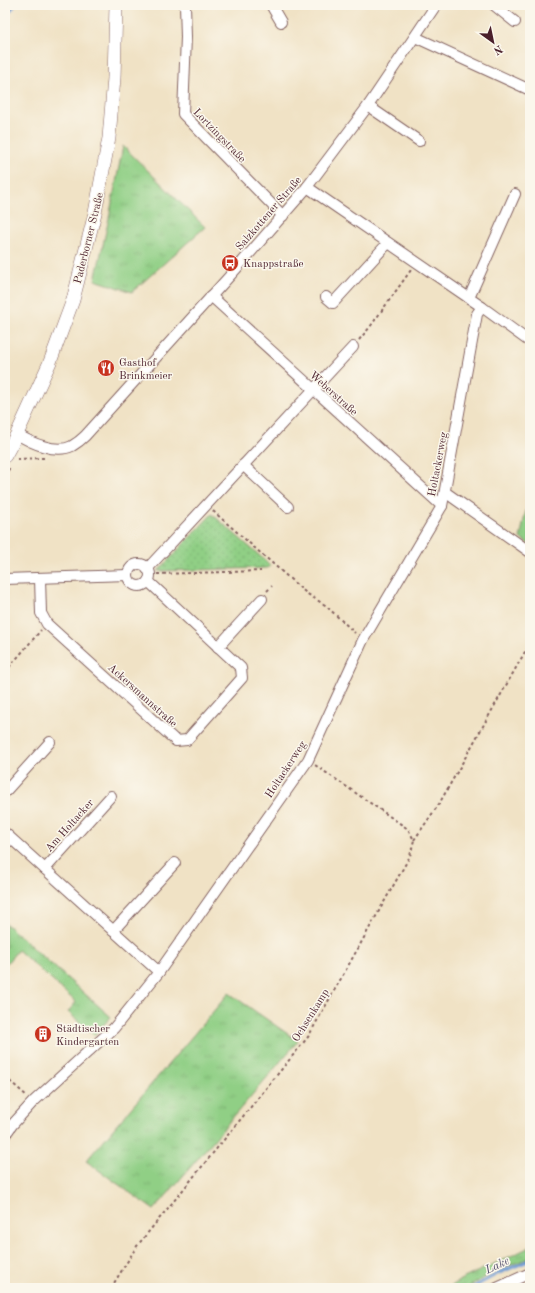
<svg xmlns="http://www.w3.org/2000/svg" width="535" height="1293" font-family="'Old Standard TT',serif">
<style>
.grass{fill:url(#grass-tufts);stroke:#6d7758}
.park{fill:url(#park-dots);stroke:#6d7758}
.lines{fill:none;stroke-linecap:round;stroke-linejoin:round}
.stream{stroke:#6d9ed7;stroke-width:3}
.minor-casing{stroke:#846361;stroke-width:12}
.major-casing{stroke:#846361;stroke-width:14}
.path{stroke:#846361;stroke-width:2;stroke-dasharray:3 3;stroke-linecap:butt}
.minor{stroke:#fff;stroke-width:10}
.major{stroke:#fff;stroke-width:13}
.labels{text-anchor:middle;stroke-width:3;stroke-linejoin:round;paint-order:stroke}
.street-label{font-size:11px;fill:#4a1f2b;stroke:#fbf7ec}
.poi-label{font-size:11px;fill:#4a1f2b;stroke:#fbf7ec;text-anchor:start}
.water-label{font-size:12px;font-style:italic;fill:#585270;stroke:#fbf7ec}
</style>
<defs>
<pattern id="grass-tufts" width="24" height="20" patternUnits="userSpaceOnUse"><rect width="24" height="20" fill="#90cf85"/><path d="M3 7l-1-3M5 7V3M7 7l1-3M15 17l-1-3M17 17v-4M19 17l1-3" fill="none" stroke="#7eb173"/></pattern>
<pattern id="park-dots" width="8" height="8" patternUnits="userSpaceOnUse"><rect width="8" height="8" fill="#90cf85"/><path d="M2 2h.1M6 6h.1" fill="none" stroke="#7eb173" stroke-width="1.8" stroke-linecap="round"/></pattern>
</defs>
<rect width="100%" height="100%" fill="#fbf7ec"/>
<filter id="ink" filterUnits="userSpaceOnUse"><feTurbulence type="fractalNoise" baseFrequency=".025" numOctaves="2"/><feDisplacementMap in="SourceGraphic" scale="8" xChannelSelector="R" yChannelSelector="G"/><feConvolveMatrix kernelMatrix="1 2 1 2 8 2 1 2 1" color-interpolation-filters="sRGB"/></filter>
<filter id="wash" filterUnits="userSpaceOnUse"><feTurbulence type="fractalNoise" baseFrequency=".012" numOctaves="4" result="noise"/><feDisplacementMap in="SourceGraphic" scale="16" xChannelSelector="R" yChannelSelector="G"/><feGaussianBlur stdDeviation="0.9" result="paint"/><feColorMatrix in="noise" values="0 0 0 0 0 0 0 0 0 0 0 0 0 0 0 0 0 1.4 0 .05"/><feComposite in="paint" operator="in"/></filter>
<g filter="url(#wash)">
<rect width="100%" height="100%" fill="#f0e2c5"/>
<g class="grass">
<path d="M123,146l82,81 -73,65 -37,-12 14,-62z"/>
<path d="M530,492v53l-10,-7z"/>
<path d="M5,923l106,94 -17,18 -26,-23 8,-10 -58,-52 -13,15z"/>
<path d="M229,993l69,48 -144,169 -68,-49z"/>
<path d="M530,1247v11l-33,12 -30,18h-18l11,-8z"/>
</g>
<path class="park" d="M212,514l57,50 1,3 -3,1 -109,3z"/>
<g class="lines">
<g class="stream">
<path d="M5,17l10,-12"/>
<path d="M472,1288l27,-15 31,-13"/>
</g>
</g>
</g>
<g filter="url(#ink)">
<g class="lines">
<g class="minor-casing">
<g id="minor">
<path d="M185,5l1,32 -3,77 100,102"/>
<path d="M271,5l10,17"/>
<path d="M494,5l21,17"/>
<path d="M5,6l1,-1"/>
<path d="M415,37l115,53"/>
<path d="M368,106l51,35"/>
<path d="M307,187l175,120 48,35"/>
<path d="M211,296l231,210"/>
<path d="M326,297l7,6 55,-60"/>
<path d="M469,298l46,-104"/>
<path d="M17,434c14,9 39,20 55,12 5,-3 9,-6 13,-10l151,-167 68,-78 64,-85 68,-101"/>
<path d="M243,465l45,42"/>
<path d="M445,492l85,60"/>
<circle cx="139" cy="575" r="11"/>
<path d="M147,569l206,-222"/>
<path d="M40,578l1,35 6,11 129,117 11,-1 55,-62 -1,-10 -93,-87"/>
<path d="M5,579l123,-4"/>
<path d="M218,647l44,-48"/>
<path d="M5,792l45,-50"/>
<path d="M5,833l154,139"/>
<path d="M45,869l66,-73"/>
<path d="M113,931l62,-68"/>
<path d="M5,1135l7,-10 21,-23 81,-74 45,-56 149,-212 55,-120 79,-134 35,-192 5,-7"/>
<path d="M497,1288l33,-15"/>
</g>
</g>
<g class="major-casing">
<path id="major" d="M5,456l12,-22 33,-72 23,-62 22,-87 14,-75 5,-60 2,-73"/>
</g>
<g class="path">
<path d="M359,340l11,-13 41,-57"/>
<path d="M17,459l27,-1"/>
<path d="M5,476l5,-9"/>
<path d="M213,511l93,82 19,12 30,28"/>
<path d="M157,574l104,-3"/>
<path d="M267,591l5,-5"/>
<path d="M5,672l36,-42"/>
<path d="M414,840l25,-36 91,-161"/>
<path d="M5,1077l22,19"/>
<path d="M111,1288l26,-42 171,-209 102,-181 4,-16 -6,-11 -93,-64"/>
</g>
<use href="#minor" class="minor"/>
<use href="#major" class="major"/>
</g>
</g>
<defs>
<g id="bus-disc" transform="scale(0.9)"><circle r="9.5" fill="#c8321e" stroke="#fbf7ec"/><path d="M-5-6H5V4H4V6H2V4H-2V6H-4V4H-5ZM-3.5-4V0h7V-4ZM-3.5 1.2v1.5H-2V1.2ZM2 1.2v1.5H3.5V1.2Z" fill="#fff"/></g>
<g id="restaurant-disc" transform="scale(0.9)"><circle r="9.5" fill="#c8321e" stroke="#fbf7ec"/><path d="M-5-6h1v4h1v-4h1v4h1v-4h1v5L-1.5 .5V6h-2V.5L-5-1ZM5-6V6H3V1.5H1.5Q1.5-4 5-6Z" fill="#fff"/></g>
<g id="building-disc" transform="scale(0.9)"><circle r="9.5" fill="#c8321e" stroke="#fbf7ec"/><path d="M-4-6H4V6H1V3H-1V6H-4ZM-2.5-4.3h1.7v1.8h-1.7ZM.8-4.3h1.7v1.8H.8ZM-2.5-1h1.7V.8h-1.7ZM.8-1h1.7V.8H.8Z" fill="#fff"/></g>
</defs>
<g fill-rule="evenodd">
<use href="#bus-disc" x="230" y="263"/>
<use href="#restaurant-disc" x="106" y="368"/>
<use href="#building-disc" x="43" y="1034"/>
</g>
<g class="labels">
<g class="street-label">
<text transform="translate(220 135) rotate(46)" y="4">Lortzingstraße</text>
<text transform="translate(268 213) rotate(-49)" y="4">Salzkottener Straße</text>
<text transform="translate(88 238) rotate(-76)" y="4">Paderborner Straße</text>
<text transform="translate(334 393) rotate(42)" y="4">Weberstraße</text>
<text transform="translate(437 464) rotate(-79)" y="4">Holtackerweg</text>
<text transform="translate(143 695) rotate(42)" y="4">Ackersmannstraße</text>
<text transform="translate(285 769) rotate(-57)" y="4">Holtackerweg</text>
<text transform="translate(69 825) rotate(-48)" y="4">Am Holtacker</text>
<text transform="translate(310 1015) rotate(-58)" y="4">Ochsenkamp</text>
</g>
<g class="poi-label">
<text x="243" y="267">Knappstraße</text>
<text x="119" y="366">Gasthof<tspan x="119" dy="13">Brinkmeier</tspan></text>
<text x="56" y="1032">Städtischer<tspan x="56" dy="13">Kindergarten</tspan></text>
</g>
<g class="water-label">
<text transform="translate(497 1265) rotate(-25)" y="4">Lake</text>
</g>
</g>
<rect width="535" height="1293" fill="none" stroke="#fbf7ec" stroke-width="20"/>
<g transform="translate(493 42) rotate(147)" stroke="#fbf7ec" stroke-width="3" paint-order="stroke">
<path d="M0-3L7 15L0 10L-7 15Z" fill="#4a1f2b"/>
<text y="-6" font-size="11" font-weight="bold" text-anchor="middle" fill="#4a1f2b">N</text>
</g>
</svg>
